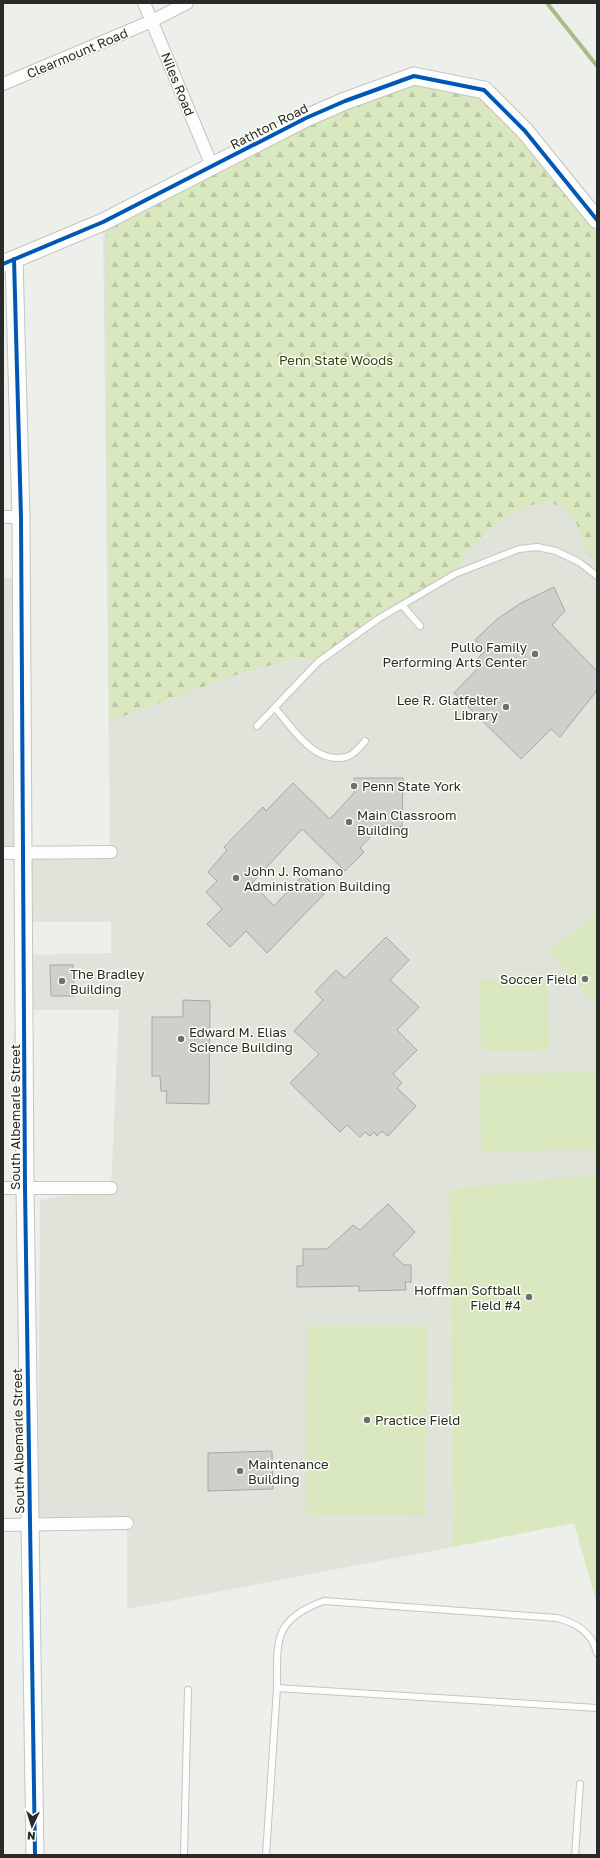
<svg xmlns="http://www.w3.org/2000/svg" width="600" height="1858" font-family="'Golos Text',sans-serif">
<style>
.built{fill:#dfe3d9}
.forest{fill:url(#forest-firs)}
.park{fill:#d9e8bf}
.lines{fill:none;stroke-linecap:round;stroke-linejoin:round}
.stream{stroke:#a9bc88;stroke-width:4}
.building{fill:#cfd0cc;stroke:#a6a8a4}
.lane-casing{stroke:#c4c5c1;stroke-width:8}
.street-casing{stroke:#c4c5c1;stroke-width:14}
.secondary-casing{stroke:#c4c5c1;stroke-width:19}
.lane{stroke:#fcfdfc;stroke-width:6}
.street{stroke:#fcfdfc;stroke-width:12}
.secondary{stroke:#fcfdfc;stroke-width:17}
.cycleway-casing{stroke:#fbfff5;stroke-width:6}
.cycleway{stroke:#0057b8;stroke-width:4}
.poi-dot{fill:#6e706c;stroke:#fbfff5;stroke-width:1.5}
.labels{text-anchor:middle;stroke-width:3;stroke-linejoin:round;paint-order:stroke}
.street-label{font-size:13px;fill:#2a2b28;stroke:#fbfff5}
.park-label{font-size:13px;fill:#34440e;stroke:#fbfff5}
.poi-label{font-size:13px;fill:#2a2b28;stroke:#fbfff5;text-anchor:start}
</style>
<defs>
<pattern id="forest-firs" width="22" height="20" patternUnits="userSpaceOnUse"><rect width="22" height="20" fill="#d9e8bf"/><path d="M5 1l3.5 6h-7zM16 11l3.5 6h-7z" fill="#bac7a4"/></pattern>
</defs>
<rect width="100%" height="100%" fill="#edefea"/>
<path class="built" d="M597,220v954l-148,15 4,358 -326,62v-86l-89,-7 2,-316 71,-12 8,-178h-95v-55l87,-2v-31h-88v-69h-20v-275h18l2,274h87l-7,-630z"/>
<path class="forest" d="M414,76l70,14 113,130v349l-15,-29 -7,-21 -11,-11 -15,-6 -18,3 -17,8 -21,13 -22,20 -16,28 -77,45 -60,43 -18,-5 -59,16 -131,48 -4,-497 19,-13z"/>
<g class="park">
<path d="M597,912v95l-47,-56z"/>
<path d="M548,979l1,72 -68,1 -1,-72z"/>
<path d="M597,1072v77l-116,3 -1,-78z"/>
<path d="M597,1174v430l-23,-81 -121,24 -4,-358z"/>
<path d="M307,1325l120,1 -1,190 -120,-1z"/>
</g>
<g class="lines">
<path class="stream" d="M547,3l50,63"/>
</g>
<g class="building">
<path d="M554,587l11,24 -13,14 45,46v16l-2,6 -35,44 -9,-8 -30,30 -67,-66 26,-27 -5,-5 11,-11 -11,-10 21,-20 25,-17z"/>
<path d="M354,778h49l-1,49 -21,-1 -21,22 4,4 -19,19 -43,-42 -50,54 22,23 29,-31 21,19 -57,59 -21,-22 -16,16 -23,-23 15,-15 -16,-17 11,-11 -9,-9 19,-22 -3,-3 39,-40 3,4 27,-28 37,36 24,-26z"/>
<path d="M386,937l23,23 -19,20 29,27 -22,23 20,20 -24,24 9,9 -5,5 19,18 -28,30 -6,-5 -5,5 -3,-4 -4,4 -5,-4 -5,5 -13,-12 -7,7 -50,-49 29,-29 -25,-23 29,-31 -8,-8 21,-22 9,8z"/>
<path d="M50,965h23l1,31h-23z"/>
<path d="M183,1000l27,1 -1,103 -43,-1 1,-12h-6l-1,-15h-8v-59h31z"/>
<path d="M388,1204l27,28 -22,23 11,10h7v17h-6l1,8 -47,1v-5l-62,1v-21h6v-17h24l26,-24 7,5z"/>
<path d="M272,1451l1,38 -65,2v-38z"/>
</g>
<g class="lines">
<g class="lane-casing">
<g id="lane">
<path d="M402,605l18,21"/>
<path d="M275,708c17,19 39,57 71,49 8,-2 14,-10 19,-16"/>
<path d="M257,726l61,-64 60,-43 77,-45 64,-25 18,-2 19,4 23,11 18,14"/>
<path d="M597,1653c-5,-21 -21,-30 -40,-35l-233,-17c-51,18 -47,40 -47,87l320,20"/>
<path d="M184,1855l4,-165"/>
<path d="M266,1855l11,-167"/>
<path d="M575,1855l5,-71"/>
</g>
</g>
<g class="street-casing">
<g id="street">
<path d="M144,3l68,163"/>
<path d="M3,84l149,-63 35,-18"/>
<path d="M3,517h18"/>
<path d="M3,853l108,-1"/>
<path d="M3,1188h108"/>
<path d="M3,1525l124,-2"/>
</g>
</g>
<g class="secondary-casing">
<g id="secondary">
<path d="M14,259l7,258 4,671 10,667"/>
<path d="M5,263l98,-41 203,-104 39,-17 69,-25 70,14 41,41 72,89"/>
</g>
</g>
<use href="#lane" class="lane"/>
<use href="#street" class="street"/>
<use href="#secondary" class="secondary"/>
<g class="cycleway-casing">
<g id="cycleway">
<path d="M14,259l7,258 4,671 10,667"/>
<path d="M3,264l100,-42 203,-104 39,-17 69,-25 70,14 41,41 72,89"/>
</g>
</g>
<use href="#cycleway" class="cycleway"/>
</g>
<g class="poi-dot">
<circle cx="535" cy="654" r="4"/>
<circle cx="506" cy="707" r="4"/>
<circle cx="354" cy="786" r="4"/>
<circle cx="349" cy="822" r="4"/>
<circle cx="236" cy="878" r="4"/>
<circle cx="585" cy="979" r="4"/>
<circle cx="62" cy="981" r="4"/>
<circle cx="181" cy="1039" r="4"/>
<circle cx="529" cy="1297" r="4"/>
<circle cx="367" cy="1420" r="4"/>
<circle cx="240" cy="1471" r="4"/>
</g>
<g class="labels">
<g class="street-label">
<text transform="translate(77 53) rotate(-23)" y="5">Clearmount Road</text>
<text transform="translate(178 84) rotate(68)" y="5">Niles Road</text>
<text transform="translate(269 126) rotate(-27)" y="5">Rathton Road</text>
<text transform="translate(15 1117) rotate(-90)" y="5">South Albemarle Street</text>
<text transform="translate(18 1441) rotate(-91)" y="5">South Albemarle Street</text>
</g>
<g class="park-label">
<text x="336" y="365">Penn State Woods</text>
</g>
<g class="poi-label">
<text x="527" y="652" text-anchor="end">Pullo Family<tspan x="527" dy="15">Performing Arts Center</tspan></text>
<text x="498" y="705" text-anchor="end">Lee R. Glatfelter<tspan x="498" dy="15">Library</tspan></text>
<text x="362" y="791">Penn State York</text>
<text x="357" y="820">Main Classroom<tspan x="357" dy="15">Building</tspan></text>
<text x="244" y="876">John J. Romano<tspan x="244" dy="15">Administration Building</tspan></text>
<text x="70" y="979">The Bradley<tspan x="70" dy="15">Building</tspan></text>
<text x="577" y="984" text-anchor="end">Soccer Field</text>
<text x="189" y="1037">Edward M. Elias<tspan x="189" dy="15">Science Building</tspan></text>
<text x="521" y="1295" text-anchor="end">Hoffman Softball<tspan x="521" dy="15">Field #4</tspan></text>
<text x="375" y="1425">Practice Field</text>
<text x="248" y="1469">Maintenance<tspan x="248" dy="15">Building</tspan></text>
</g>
</g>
<rect width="600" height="1858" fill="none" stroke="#2a2b28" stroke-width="8"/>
<g transform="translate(32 1826) rotate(184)" stroke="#fbfff5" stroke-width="3" paint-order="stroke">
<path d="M0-3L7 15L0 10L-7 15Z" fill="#2a2b28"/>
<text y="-6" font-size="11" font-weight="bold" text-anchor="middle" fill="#2a2b28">N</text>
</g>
</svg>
